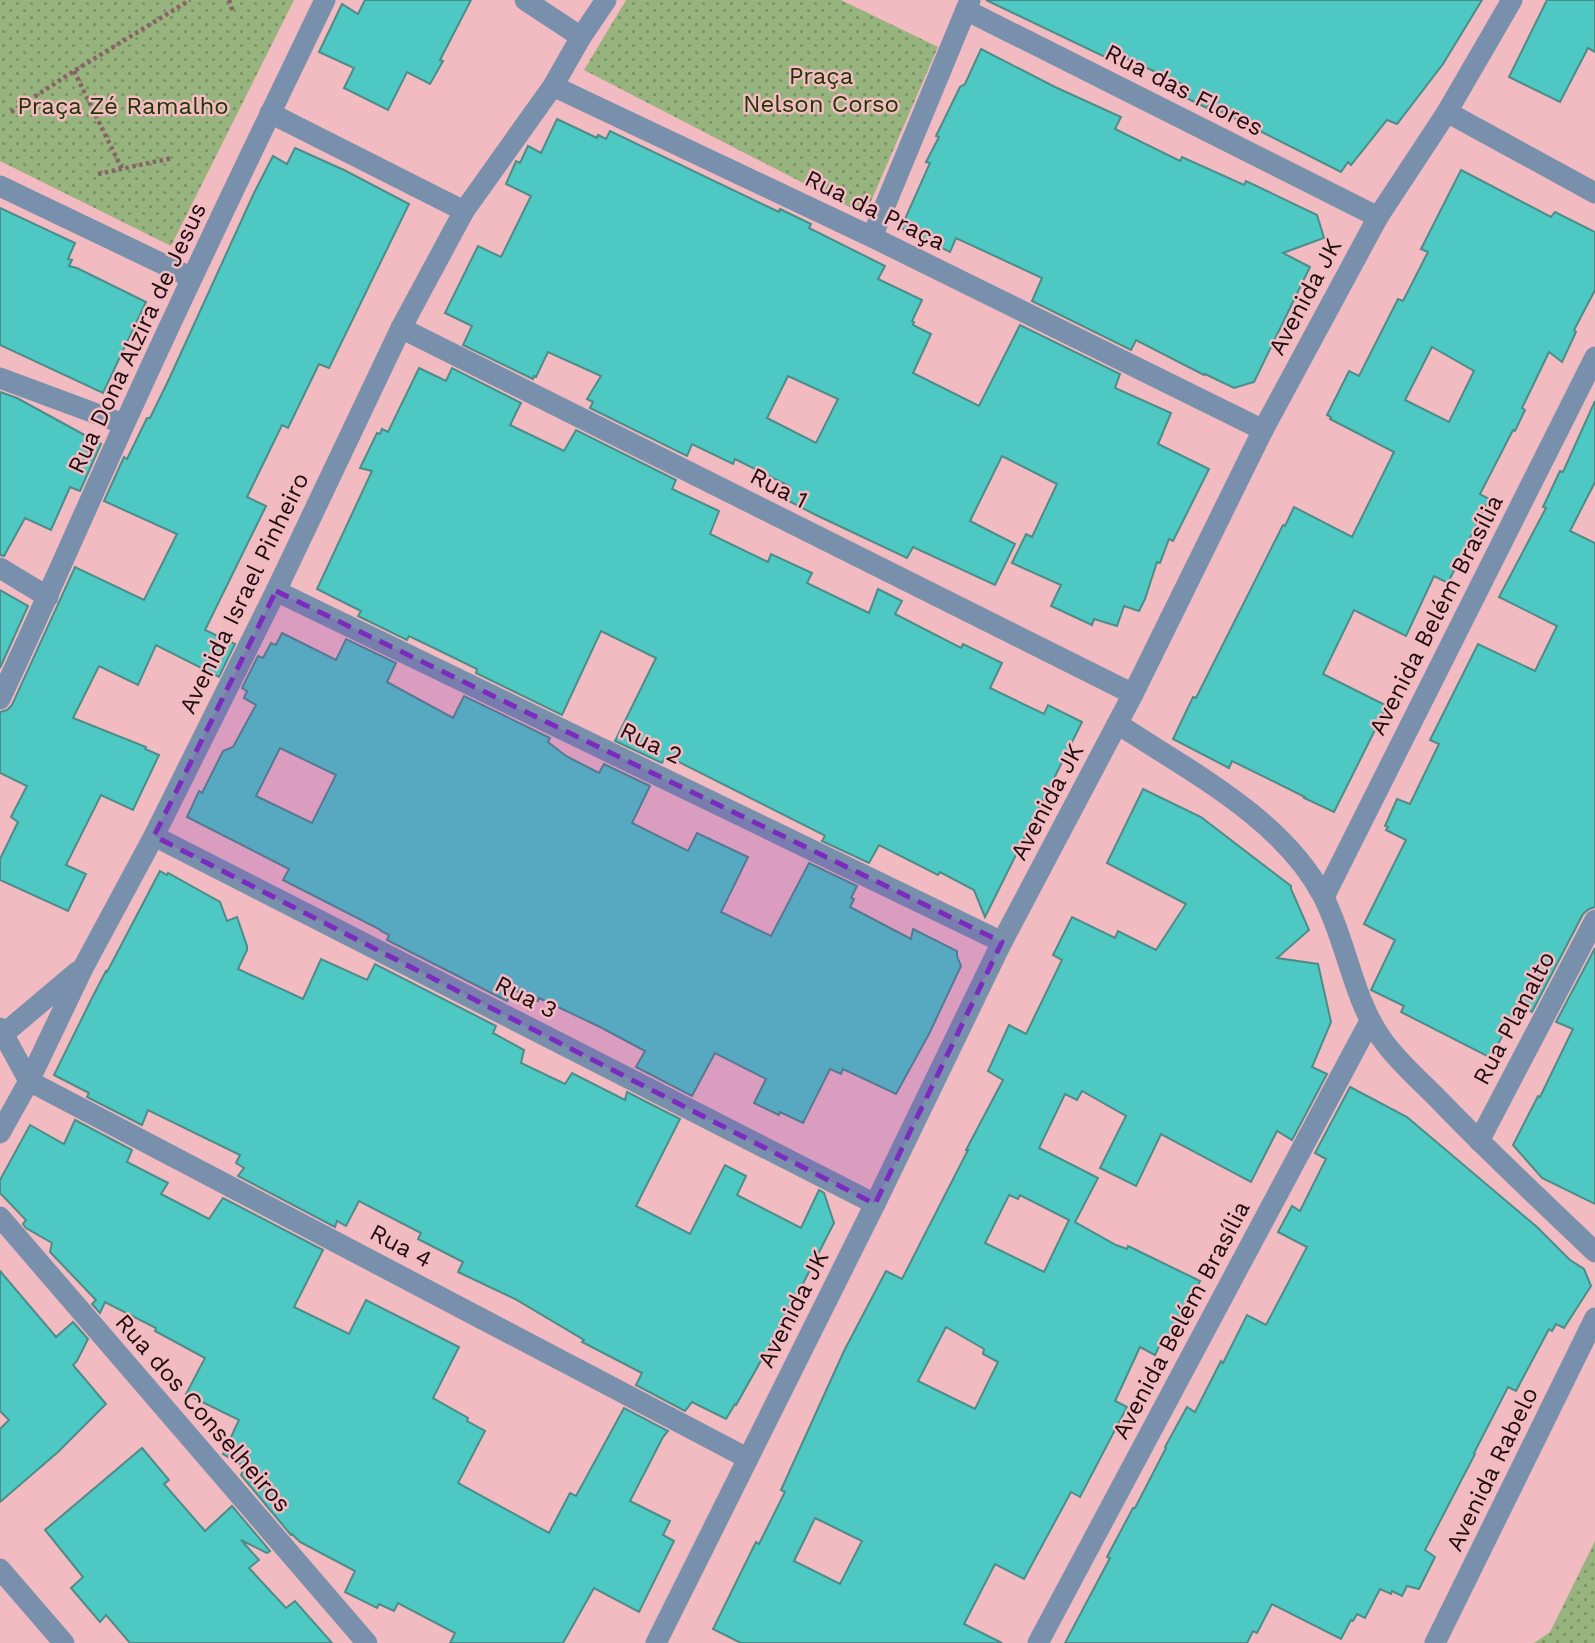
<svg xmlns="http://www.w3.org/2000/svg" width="1595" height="1643" font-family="'Work Sans',sans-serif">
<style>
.green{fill:url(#green-dots)}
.building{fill:#4ec8c2;stroke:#4d8c88;stroke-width:2;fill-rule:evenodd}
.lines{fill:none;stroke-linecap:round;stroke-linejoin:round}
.path{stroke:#886267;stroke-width:4.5;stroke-dasharray:3.5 3.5;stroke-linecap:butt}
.minor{stroke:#7890ab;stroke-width:21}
.marked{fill:#7b2cbf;fill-opacity:0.2;stroke:#7b2cbf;stroke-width:5;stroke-dasharray:14 9;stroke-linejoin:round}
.labels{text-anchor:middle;stroke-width:5;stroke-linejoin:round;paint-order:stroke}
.park-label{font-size:24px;fill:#1f3600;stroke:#f2bac1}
.street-label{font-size:24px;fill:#200d10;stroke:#f2bac1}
</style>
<defs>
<pattern id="green-dots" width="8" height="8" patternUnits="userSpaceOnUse" patternTransform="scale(1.75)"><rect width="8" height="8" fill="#98b47e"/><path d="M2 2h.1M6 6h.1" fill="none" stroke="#7c9166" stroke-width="1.8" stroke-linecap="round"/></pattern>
</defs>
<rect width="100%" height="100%" fill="#f2bac1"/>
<g class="green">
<path d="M0,0h294l-123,246 -171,-85z"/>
<path d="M626,0h215l97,47 -73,168 -281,-145z"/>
<path d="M1595,1541v102h-61l16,-11z"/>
</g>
<g class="building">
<path d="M365,0h106l-31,60 3,1 -13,23 -23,-12 -19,38 -44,-22 10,-20 -35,-16 23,-48 16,10z"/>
<path d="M986,0h496l-39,64 -46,60 -10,-4 -36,45 -3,-3 -7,10 -133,-67 -1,3 -31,-15 6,-9 -72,-33 -3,7z"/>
<path d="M1547,0h48v52l-7,-4 -28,54 -51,-25z"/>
<path d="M981,49l74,38 66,30 -6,12 65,32 2,-4 62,28 2,-4 71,34 7,23 -41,15 27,14 -56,115 -20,6 -29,-14 -1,1 -68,-35 -5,10 -99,-49 10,-23 -86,-40 -6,14 -49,-24 29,-65 -4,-1 13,-25 -3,-1 24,-49 5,-3z"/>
<path d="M557,119l40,19 1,-3 8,4 4,-8 169,81 1,-3 31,15 -2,4 76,38 -7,13 44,21 -10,21 2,1 -1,3 18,9 -18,39 66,33 41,-81 100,49 -5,14 56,25 -13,31 51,25 -36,72 -4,-2 -9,24 -3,-1 -12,37 -6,12 -15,-5 -7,20 -23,-7 -2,6 -41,-19 10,-21 -49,-22 14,-29 6,3 25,-53 -55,-28 -32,65 45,23 -20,41 -82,-38 -6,11 -91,-43 -33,-17 6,-12 -54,-27 -2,5 -41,-20 -5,12 -97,-48 3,-6 -6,-3 14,-23 -53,-24 -12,25 -2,-1 -1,3 -70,-34 9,-19 -27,-13 33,-67 23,11 30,-61 -25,-12 10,-23 4,2 8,-17 13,7zM788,376l50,23 -22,44 -49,-25z"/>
<path d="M295,148l49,22 65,34 -80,164 -10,-4 -31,64 -6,-3 -35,72 19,9 -61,124 30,14 -16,33 -63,-32 -18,40 -39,-19 -26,52 73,29 -1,2 14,6 -26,55 -32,-15 -35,70 20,9 -18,37 -68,-31v-21l18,-37 -7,-5 16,-31 -27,-13v-61l7,-2 5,-5 63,-138 69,33 33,-66 -73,-33 20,-44 3,2 20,-41h3l20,-41 84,-184 19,-37 14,8z"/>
<path d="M1461,170l90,47 4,-5 40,20v58l-21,40 2,2 -14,30 -13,-10 -27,56 3,2 -10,21 -2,-1 -33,64 9,5 -41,84 -14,-7 -28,60 -52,-26 -31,64 64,32 -53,106 -30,-14 1,-1 -73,-36 -3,7 -56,-29 20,-42 3,1 87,-173 2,1 9,-19 58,30 42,-85 -64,-33 1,-2 -4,-2 22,-44 10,5 39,-77 5,2 25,-49 -7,-3zM1432,347l42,24 -25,51 -44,-22z"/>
<path d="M0,208l75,35 -7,16 4,1 -3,6 8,2 69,34 -43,91 -103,-48z"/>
<path d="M419,368l27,13 6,-13 69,35 -11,22 54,26 12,-21 100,50 -4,9 47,22 -9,23 58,28 3,-8 41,19 -5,10 62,30 9,-24 24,12 -7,13 66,34 2,-4 39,19 -12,25 54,26 4,-9 34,17 -97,195 -11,-27 -34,-18 -2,3 -59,-30 -10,18 -47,-22 3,-5 -3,-2 -153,-77 -1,2 -3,-2 -3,6 -47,-22 41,-83 -55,-27 -39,84 -86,-42 1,-4 -43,-21 -25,-12 -2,4 -49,-24 3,-5 -44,-22 55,-118 -12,-3 17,-35 3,1 2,-5 6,3z"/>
<path d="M0,392l17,6 84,46 -21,47 -10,-4 -19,43 -26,-12 -21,38 -4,-1z"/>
<path d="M1595,401v81l-25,49 25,12v364l-6,2 -6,5 -51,98 -14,-7 -27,53 -90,-46 3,-6 -33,-16 24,-50 -31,-16 42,-84 -20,-10 2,-3 -3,-1 12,-27 13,5 29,-60 -9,-4 48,-96 57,27 22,-45 -58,-29 47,-89 -3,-1 17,-36 3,1z"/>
<path d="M0,590l28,16 -28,62z"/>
<path d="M282,633l54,27 10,-21 50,24 -9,19 66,36 11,-22 86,42 -2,4 18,14 33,17 5,-9 46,22 -18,37 56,28 9,-18 51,24 -27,55 50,24 38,-73 48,23 -6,12 3,1 -4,8 61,32 2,-10 44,22v5l4,10 -32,68 -33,60 -53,-25 -2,5 -11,-5 -27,54 -23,-11 -1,3 -25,-12 12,-24 -51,-26 -23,43 -56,-29 9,-16 -45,-24 -61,-29 -1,3 -26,-12 -5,12 -120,-61 2,-5 -8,-4v-1l-98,-50 6,-11 -102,-52 12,-26 3,2 21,-42 10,-4 23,-42 -12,-7 3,-7 -5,-3 16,-32 5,2 8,-15 5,2zM280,748l56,27 -24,48 -56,-27z"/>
<path d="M1143,789l58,28 90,69v3l18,41 -32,28 41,6 13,58 -19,45 15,7 -35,66 -15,-9 -26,51 -90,-48 -25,52 -36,-18 26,-52 -44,-25 -5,9 -12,-6 -26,54 59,30 -23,44 41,23 11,4 1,-3 72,35 -31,57 -5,-2 -9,19 -15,-8 -25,54 12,6 -47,90 -9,-5 -47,87 -29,-15 -31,60 38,19h-261l-28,-14 43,-87 3,2 26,-52 -4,-2 63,-139 42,-80 16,8 66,-129h-2l37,-70 -15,-9 21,-46 17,9 36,-74 -9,-5 19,-38 43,21 3,-7 38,19 30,-46 -79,-41zM1009,1195l9,4 2,-4 49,25 -25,52 -59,-29zM946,1327l38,22 -1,5 15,8 -23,47 -57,-28zM815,1518l47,23 -22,43 -46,-23z"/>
<path d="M160,871l7,4 1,-2 52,29 7,19 10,-4 10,29v4l-9,19 65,30 18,-40 46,21 8,-16 121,62 -3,7 31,17 -3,13 44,21 7,-11 53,27 2,-8 53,27 -44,87 54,28 35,-69 21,11 -9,19 64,33 18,-38 5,3 10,30 -62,121 -1,-1 -35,62 -1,-1 -9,15 -34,-17 -7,9 -49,-26 6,-12 -60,-31 2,-2 -69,-41 -57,-27 5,-10 -45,-23 3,-6 -62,-32 -13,25 -9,-5 -2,6 -97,-51 6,-8 -8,-5 4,-8 -92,-45 -6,15 -55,-28 2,-4 -35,-18 38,-77 14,-27 1,1z"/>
<path d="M1595,948v256l-53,-26 -29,-33 25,-49 2,1 33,-68 -17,-7z"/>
<path d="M1350,1087l57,30 130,110 33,33 14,9 7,17 -27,42 -8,-4 -4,7 -3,-2 -33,62 -8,-4 -34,66 1,1 -50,96 10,7 -16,32 -12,-3 -5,10 -10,-5 -1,3 -11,-5 -15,29 -8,-4 -4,7 -2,-1 -10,19 -69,-35 -15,29 -4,-2 -6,12h-182l45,-85 -3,-1 26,-49h2l31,-60 -1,-1 22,-40 8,5 26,-51 2,2 24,-48 19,10 41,-78 -29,-15 14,-26 8,5 26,-52 -11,-6z"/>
<path d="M75,1120l57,30 -5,12 41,21 -7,11 48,25 14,-21 100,52 -29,57 55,27 17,-34 93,47 -26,51 35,20 -1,3 18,10 -27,52 91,50 21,-40 6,3 48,-88 44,23 -5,6 -33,64 40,20 -7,14 11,6 -35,71 -45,-24 -31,55h-113l5,-10 -57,-30 -4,8 -15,-7 -2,4 -32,-16 10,-21 -55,-29 -8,-8 -1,1 -50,-60 4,-8 -22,-13 16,-34 -53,-26 19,-36 -50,-27 1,-3 -51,-26 -5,11 -8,-9 4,-4 -46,-48 2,-9 -26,-15 -3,-4 3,-4 -26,-27v-13l30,-55 34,19z"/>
<path d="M0,1271l56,66 17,-15 15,17 -11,22 -4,4 33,39 -48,48 -58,50v-73l9,-9 -9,-9z"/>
<path d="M142,1448l27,32 -5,4 41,47 27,-25 38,45 -3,2 -26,-13 18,20 -10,8 37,40 9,-7 37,42h-202l-24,-28 -6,7 -29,-34 12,-11 -38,-47z"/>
</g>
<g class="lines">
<g class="path">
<path d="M229,0l4,12"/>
<path d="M74,71l48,98"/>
<path d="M11,112l63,-41 116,-71"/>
<path d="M98,174l74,-16"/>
</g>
<g class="minor">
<path d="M525,0l56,37"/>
<path d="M966,10l412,207"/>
<path d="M553,86l319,151 391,193"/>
<path d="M1447,112l148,81"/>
<path d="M270,113l194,98"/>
<path d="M0,186l192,92"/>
<path d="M872,237l98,-237"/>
<path d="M401,328l732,366"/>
<path d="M0,378l124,46"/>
<path d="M0,568l48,29"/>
<path d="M276,591l726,351"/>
<path d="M0,699c43,-91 83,-184 125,-276 64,-142 132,-282 200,-423"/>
<path d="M1118,724c71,47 164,94 205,172 24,46 30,105 61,146 17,23 40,42 59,62 49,51 101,99 152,148"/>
<path d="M154,836l721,368"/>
<path d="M1324,897l271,-540"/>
<path d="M0,1028l29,53 718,377"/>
<path d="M0,1037l77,-65"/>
<path d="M0,1133l29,-52 55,-115 70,-130 122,-245 125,-263 63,-117 89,-125 28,-49 25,-37"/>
<path d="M1479,1141l116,-221"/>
<path d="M0,1217l367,426"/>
<path d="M0,1569l64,74"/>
<path d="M656,1643l219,-439 127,-262 131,-248 130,-264 115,-213 69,-105 65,-112"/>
<path d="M1038,1643l332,-622"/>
<path d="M1435,1643l160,-325"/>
</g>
</g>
<path class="marked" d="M276,591l726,351 -127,262 -721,-368z"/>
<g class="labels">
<g class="park-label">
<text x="821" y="84">Praça<tspan x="821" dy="28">Nelson Corso</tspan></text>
<text x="123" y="114">Praça Zé Ramalho</text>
</g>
<g class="street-label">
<text transform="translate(1184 90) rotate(27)" y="8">Rua das Flores</text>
<text transform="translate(875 210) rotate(26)" y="8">Rua da Praça</text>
<text transform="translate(1305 297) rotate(-62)" y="8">Avenida JK</text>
<text transform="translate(137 338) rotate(-65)" y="8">Rua Dona Alzira de Jesus</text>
<text transform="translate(779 488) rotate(27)" y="8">Rua 1</text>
<text transform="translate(244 593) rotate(-64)" y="8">Avenida Israel Pinheiro</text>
<text transform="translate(1436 615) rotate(-63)" y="8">Avenida Belém Brasília</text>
<text transform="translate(651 743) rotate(26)" y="8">Rua 2</text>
<text transform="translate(1047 802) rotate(-62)" y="8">Avenida JK</text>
<text transform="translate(526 997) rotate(27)" y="8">Rua 3</text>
<text transform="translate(1514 1018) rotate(-62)" y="8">Rua Planalto</text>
<text transform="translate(401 1246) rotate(28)" y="8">Rua 4</text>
<text transform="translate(793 1309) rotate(-63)" y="8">Avenida JK</text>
<text transform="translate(1181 1320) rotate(-62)" y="8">Avenida Belém Brasília</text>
<text transform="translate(203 1413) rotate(49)" y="8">Rua dos Conselheiros</text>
<text transform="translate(1492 1469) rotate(-64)" y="8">Avenida Rabelo</text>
</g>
</g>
</svg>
